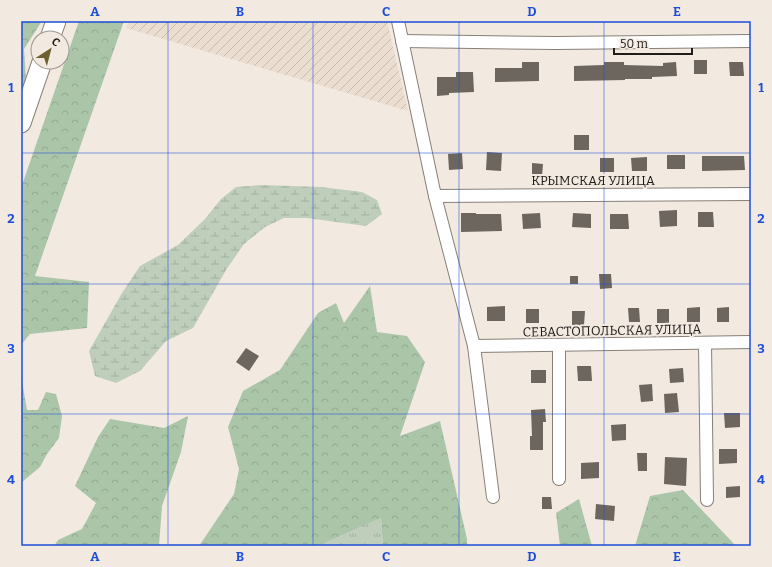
<svg xmlns="http://www.w3.org/2000/svg" width="772" height="567" font-family="Bitter,serif">
<style>
.industrial{fill:url(#industrial-furrows)}
.grass{fill:url(#grass-tufts)}
.forest{fill:url(#forest-crowns)}
.wetland{fill:url(#wetland-marsh)}
.building{fill:#6d665e}
.lines{fill:none;stroke-linecap:round;stroke-linejoin:round}
.minor-casing{stroke:#888078;stroke-width:14}
.primary-casing{stroke:#888078;stroke-width:21}
.minor{stroke:#fff;stroke-width:12}
.primary{stroke:#fff;stroke-width:19}
.grid{fill:none;stroke:#1d4ed8;stroke-width:1;stroke-opacity:0.55}
.labels{text-anchor:middle;stroke-width:4;stroke-linejoin:round;paint-order:stroke}
.street-label{font-size:13px;fill:#1f1c19;stroke:#f2e9e1}
.neatline{fill:none;stroke:#1d4ed8;stroke-width:1.5}
.grid-label{font-size:13px;text-anchor:middle;font-weight:bold;fill:#1d4ed8}
</style>
<defs>
<pattern id="industrial-furrows" width="10" height="10" patternUnits="userSpaceOnUse"><rect width="10" height="10" fill="#ebddcf"/><path d="M-1 1l2-2M0 10L10 0M9 11l2-2" fill="none" stroke="#c9bdb1"/></pattern>
<pattern id="grass-tufts" width="24" height="20" patternUnits="userSpaceOnUse"><rect width="24" height="20" fill="#becebb"/><path d="M3 7l-1-3M5 7V3M7 7l1-3M15 17l-1-3M17 17v-4M19 17l1-3" fill="none" stroke="#a3b0a0"/></pattern>
<pattern id="forest-crowns" width="20" height="18" patternUnits="userSpaceOnUse"><rect width="20" height="18" fill="#abc5a8"/><path d="M2 6a3 3 0 1 1 6 0M12 15a3 3 0 1 1 6 0" fill="none" stroke="#93a990"/></pattern>
<pattern id="wetland-marsh" width="20" height="14" patternUnits="userSpaceOnUse"><rect width="20" height="14" fill="#becebb"/><path d="M1 5h8M5 5V1M11 12h8M15 12V8" fill="none" stroke="#a3b0a0"/></pattern>
</defs>
<rect width="100%" height="100%" fill="#f2e9e1"/>
<path class="industrial" d="M129,21h258l21,90 -282,-83z"/>
<path class="grass" d="M381,518l2,28h-65z"/>
<g class="forest">
<path d="M21,21h21l-18,28 2,31 -5,15z"/>
<path d="M79,21h45l-89,255 54,6 -2,46 -57,6 -9,11v-157z"/>
<path d="M370,286l7,46 30,4 18,26 -25,74 40,-15 27,118v7h-84l-2,-28 -63,28h-119l35,-52 5,-25 -11,-42 15,-36 37,-21 38,-57 18,-10 8,20z"/>
<path d="M21,381h1l5,29h11l8,-18 10,2 6,22 -3,22 -12,16 -7,13 -19,16z"/>
<path d="M188,416l-7,36 -19,54 -3,40h-105l4,-6 24,-11 14,-26 -21,-17 23,-49 12,-18 54,9z"/>
<path d="M683,490l53,56h-101l15,-50z"/>
<path d="M579,499l13,47h-32l-4,-33z"/>
</g>
<path class="wetland" d="M261,185l60,2 41,5 15,8 5,14 -16,12 -59,-8h-23l-19,9 -21,17 -18,26 -33,58 -27,13 -26,30 -24,12 -21,-7 -6,-25 33,-58 18,-27 38,-21 27,-26 16,-20 15,-12z"/>
<g class="building">
<rect x="694" y="60" width="13" height="14"/>
<path d="M522,62h17v19l-44,1v-14h27z"/>
<path d="M604,62h20v3l39,1v-3l13,-1 1,14 -25,1v2h-27v1l-51,1v-15l30,-1z"/>
<path d="M729,62h14l1,14h-14z"/>
<path d="M456,72h17l1,20 -25,1v2l-12,1v-19h19z"/>
<rect x="574" y="135" width="15" height="15"/>
<path d="M487,152l15,1 -1,18 -15,-1z"/>
<path d="M462,153l1,16 -14,1 -1,-16z"/>
<rect x="667" y="155" width="18" height="14"/>
<path d="M702,156h42l1,14 -43,1z"/>
<path d="M647,157v14h-15l-1,-13z"/>
<rect x="600" y="158" width="14" height="14"/>
<path d="M532,163l11,1 -1,13h-10z"/>
<path d="M677,210v16l-17,1 -1,-16z"/>
<path d="M698,212h15l1,15h-16z"/>
<path d="M461,213h15v1h25l1,17 -41,1z"/>
<path d="M540,213l1,15 -18,1 -1,-15z"/>
<path d="M573,213l18,1v14l-19,-1z"/>
<path d="M610,214h18l1,15h-19z"/>
<path d="M599,274h12l1,14 -12,1z"/>
<rect x="570" y="276" width="8" height="8"/>
<path d="M505,306v15h-18v-14z"/>
<path d="M700,307v15h-13v-14z"/>
<path d="M729,307v15h-12v-14z"/>
<path d="M628,308h11l1,14h-11z"/>
<rect x="526" y="309" width="13" height="14"/>
<rect x="657" y="309" width="12" height="14"/>
<path d="M572,311h13l-1,14h-12z"/>
<path d="M246,348l13,8 -10,15 -13,-9z"/>
<path d="M577,366h14l1,15h-14z"/>
<path d="M683,368l1,14 -14,1 -1,-14z"/>
<rect x="531" y="370" width="15" height="13"/>
<path d="M652,384l1,17 -12,1 -2,-17z"/>
<path d="M677,393l2,19 -14,1 -1,-19z"/>
<path d="M545,409l1,13h-3v28h-13v-14h2l-1,-26z"/>
<path d="M724,413h16v14l-15,1z"/>
<path d="M626,424v16l-14,1 -1,-16z"/>
<path d="M719,449h18v14l-18,1z"/>
<path d="M637,453h10v18h-9z"/>
<path d="M665,457l22,1 -1,28 -22,-2z"/>
<path d="M599,462v16l-18,1v-16z"/>
<path d="M740,486v11l-14,1v-11z"/>
<path d="M542,497h9l1,12h-10z"/>
<path d="M596,504l19,2 -1,15 -19,-2z"/>
</g>
<g class="lines">
<g class="minor-casing">
<g id="minor">
<path d="M398,21l37,175 39,150 19,151"/>
<path d="M402,41l153,2 196,-2"/>
<path d="M435,196l316,-2"/>
<path d="M705,343l2,157"/>
<path d="M559,345v134"/>
<path d="M474,346l277,-4"/>
</g>
</g>
<g class="primary-casing">
<g id="primary">
<path d="M50,38l6,-17"/>
<path d="M21,123l21,-61"/>
</g>
</g>
<use href="#minor" class="minor"/>
<use href="#primary" class="primary"/>
</g>
<path class="grid" d="M168,21v525M313,21v525M459,21v525M604,21v525M21,153h730M21,284h730M21,414h730"/>
<g class="labels">
<g class="street-label">
<text x="593" y="185">КРЫМСКАЯ УЛИЦА</text>
<text transform="translate(612 330) rotate(-1)" y="5">СЕВАСТОПОЛЬСКАЯ УЛИЦА</text>
</g>
</g>
<rect width="772" height="567" fill="none" stroke="#f2e9e1" stroke-width="44"/>
<g transform="translate(50 50) rotate(36)"><circle r="19" fill="#f2e9e1" stroke="#9e9791"/>
<path d="M0-3L7 15L0 10L-7 15Z" fill="#6d622f"/>
<text y="-6" font-size="11" font-weight="bold" text-anchor="middle" fill="#1f1c19">С</text>
</g>
<path d="M614 48v6h78v-6" fill="none" stroke="#1f1c19" stroke-width="2"/>
<text x="620" y="48" font-size="12" fill="#1f1c19" stroke="#f2e9e1" stroke-width="3" paint-order="stroke">50 m</text>
<rect x="22" y="22" width="728" height="523" class="neatline"/>
<g class="grid-label">
<text x="95" y="16">A</text>
<text x="240" y="16">B</text>
<text x="386" y="16">C</text>
<text x="532" y="16">D</text>
<text x="677" y="16">E</text>
<text x="11" y="92">1</text>
<text x="761" y="92">1</text>
<text x="11" y="223">2</text>
<text x="761" y="223">2</text>
<text x="11" y="353">3</text>
<text x="761" y="353">3</text>
<text x="11" y="484">4</text>
<text x="761" y="484">4</text>
<text x="95" y="561">A</text>
<text x="240" y="561">B</text>
<text x="386" y="561">C</text>
<text x="532" y="561">D</text>
<text x="677" y="561">E</text>
</g>
</svg>
